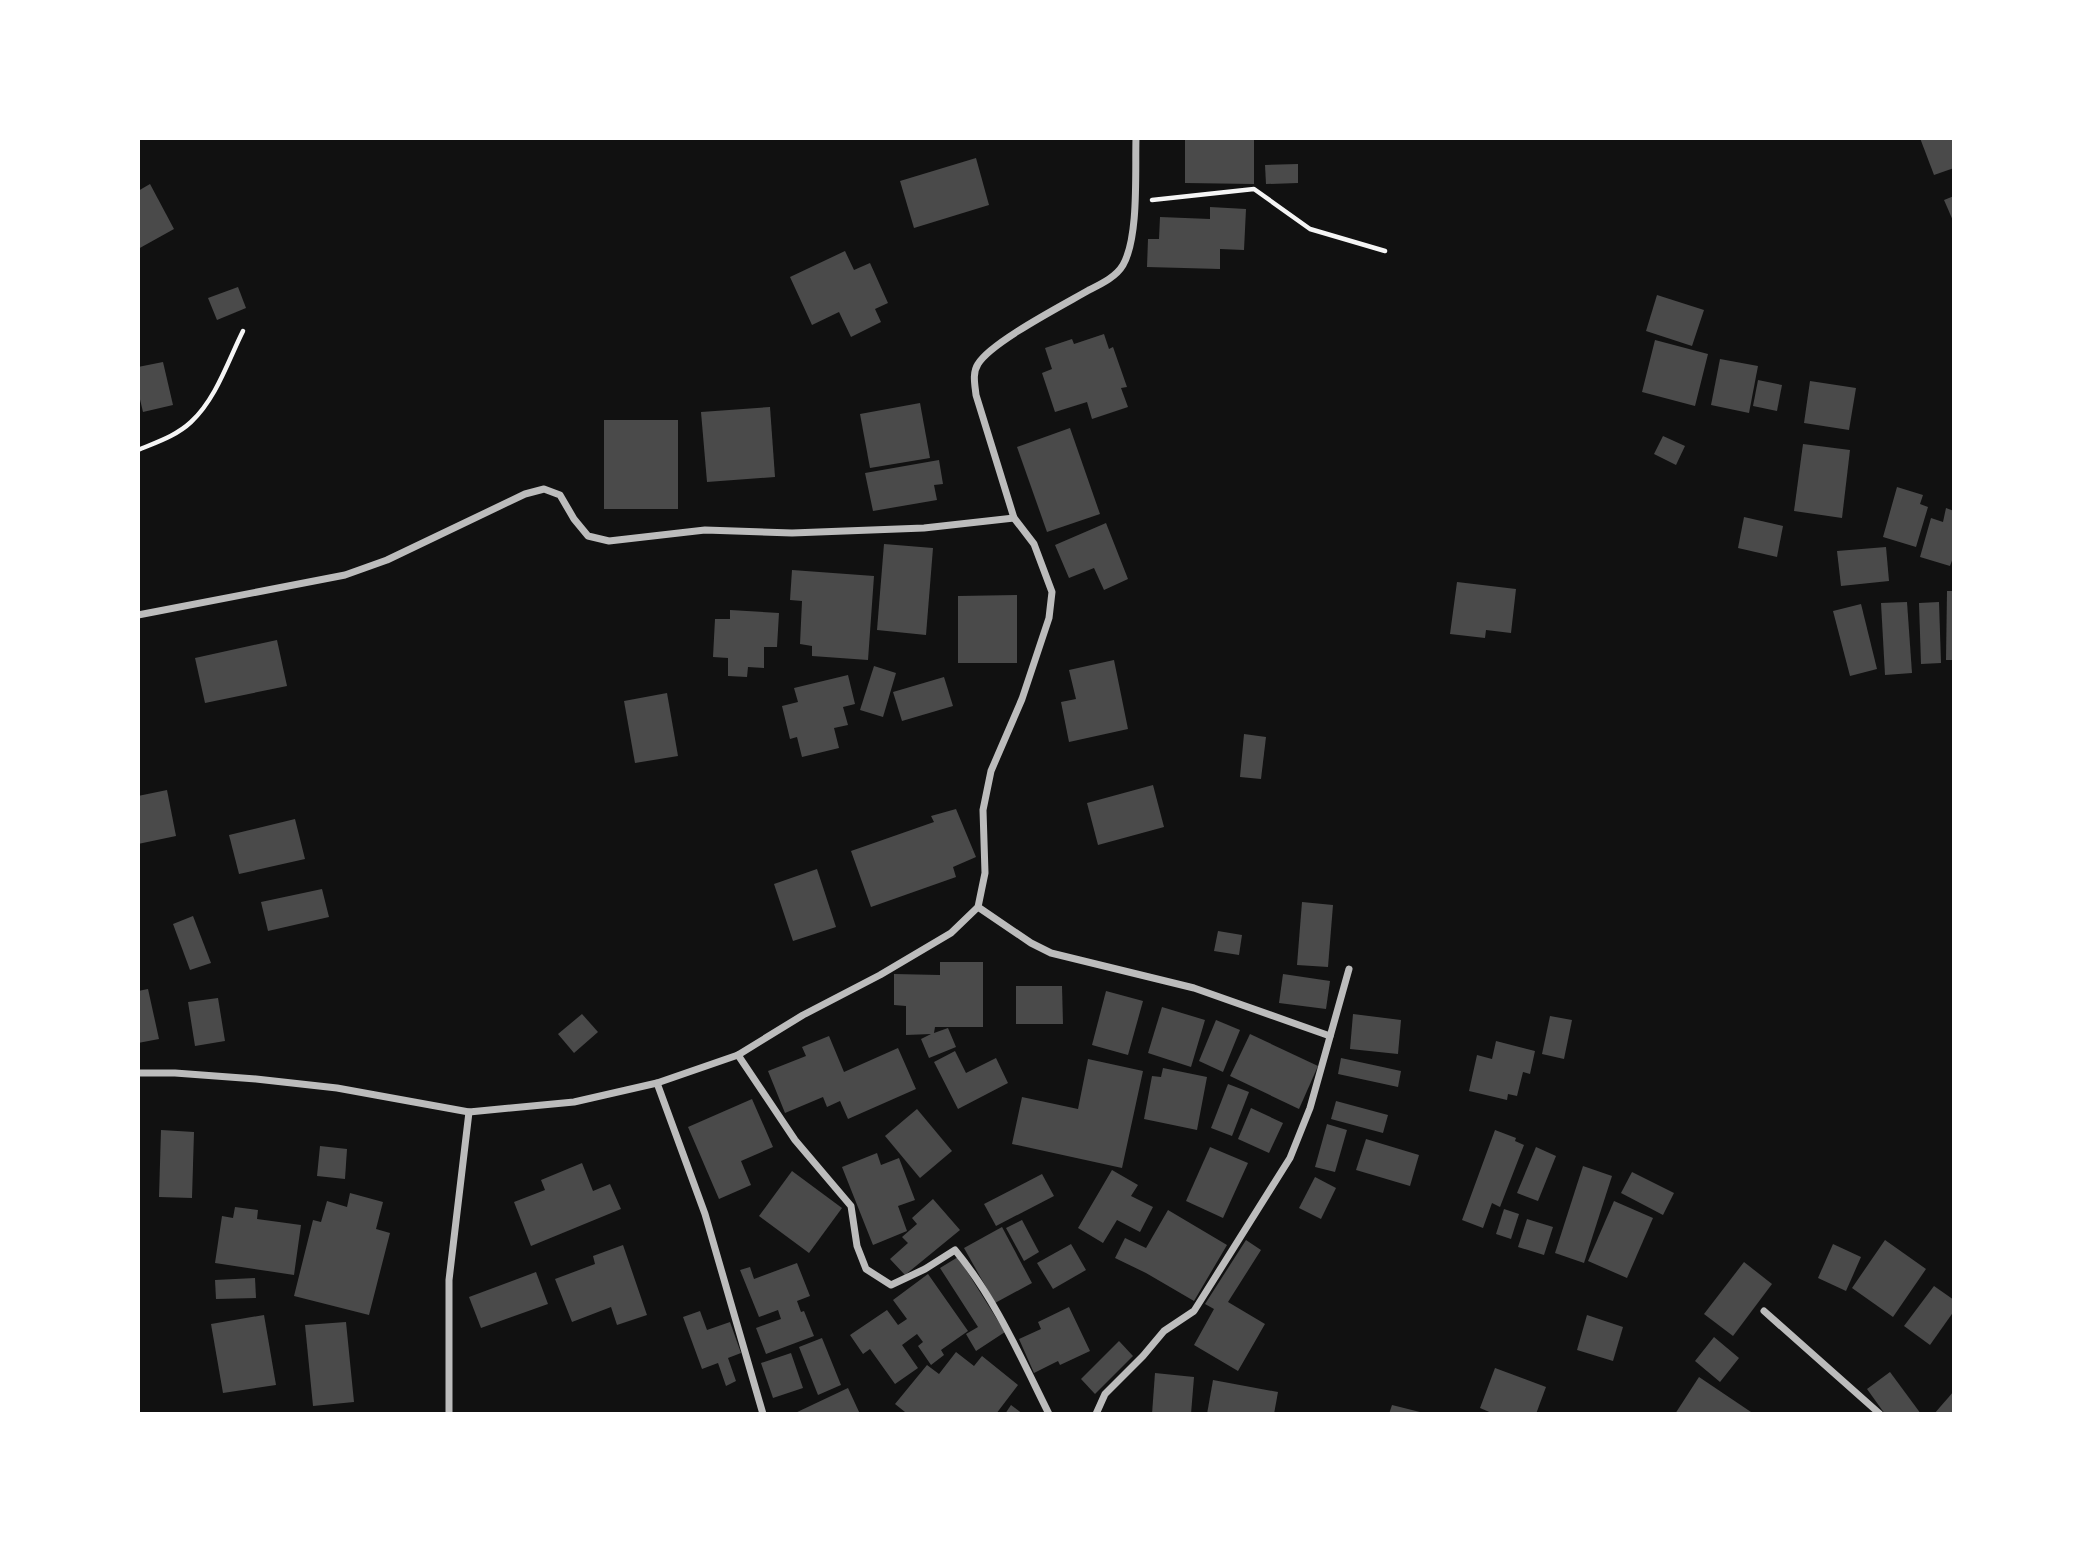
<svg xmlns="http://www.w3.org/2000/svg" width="2092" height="1552" font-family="Merriweather,serif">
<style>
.building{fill:#4a4a4a}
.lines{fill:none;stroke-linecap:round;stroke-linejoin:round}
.path{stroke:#f5f5f5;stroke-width:4.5}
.minor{stroke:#bcbcbc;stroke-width:7}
</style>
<rect width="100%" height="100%" fill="#111"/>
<g class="building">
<path d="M1185,138h69v46l-69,-1z"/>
<path d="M1920,138h34v30l-20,7z"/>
<path d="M976,158l13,47 -75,23 -14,-47z"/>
<path d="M1298,164v19l-32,1 -1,-19z"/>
<path d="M150,184l24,45 -36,20v-58z"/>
<path d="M1954,196v27l-10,-23z"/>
<path d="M1210,207l36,2 -2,41 -24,-1v20l-73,-2 1,-28h11l1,-22 50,2z"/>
<path d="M845,251l9,19 16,-7 18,40 -13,6 6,13 -30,15 -12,-25 -27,13 -22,-48z"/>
<path d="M238,287l8,21 -29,12 -9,-22z"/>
<path d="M1657,295l47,15 -12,36 -46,-15z"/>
<path d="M1104,334l5,15 4,-2 14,40 -6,1 7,19 -36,12 -5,-17 -32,10 -13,-39 10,-4 -7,-21 27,-9 2,5z"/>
<path d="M1655,340l53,14 -13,52 -53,-14z"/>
<path d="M1720,359l38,7 -9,47 -38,-8z"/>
<path d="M163,362l10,43 -30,7 -5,-21v-24z"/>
<path d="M1758,380l24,5 -5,26 -24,-5z"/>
<path d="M1810,381l46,7 -7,42 -45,-7z"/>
<path d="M920,403l10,55 -60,10 -10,-54z"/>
<path d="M770,407l5,70 -68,5 -6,-70z"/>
<rect x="604" y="420" width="74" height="89"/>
<path d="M1070,428l30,86 -53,18 -30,-85z"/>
<path d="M1663,436l22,10 -9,19 -22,-11z"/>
<path d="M1803,444l47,6 -8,68 -48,-7z"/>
<path d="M939,460l4,24 -9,1 3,15 -64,11 -8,-38z"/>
<path d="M1897,487l26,8 -3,9 8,3 -12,40 -33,-10z"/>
<path d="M1946,508l8,3v44l-4,11 -30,-9 11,-39 12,4z"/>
<path d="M1744,517l39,9 -6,31 -39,-9z"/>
<path d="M1106,523l22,56 -24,11 -10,-22 -25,10 -14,-33z"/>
<path d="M884,544l49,4 -7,87 -49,-5z"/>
<path d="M1886,547l3,34 -48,5 -4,-35z"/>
<path d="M792,570l82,6 -6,84 -56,-4v-10l-12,-2 2,-43 -12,-1z"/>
<path d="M1457,582l59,7 -5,44 -25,-3 -1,8 -35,-4z"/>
<path d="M1947,591h7v69h-8z"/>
<path d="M1017,595v68h-59v-67z"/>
<path d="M1907,602l5,71 -27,2 -4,-72z"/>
<path d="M1939,602l2,61 -20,1 -2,-61z"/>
<path d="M1861,604l16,65 -27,7 -17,-65z"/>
<path d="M730,610l49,3 -2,34h-13v21l-16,-1 -1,10 -19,-1v-18l-15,-1 2,-38h15z"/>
<path d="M277,640l10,46 -82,17 -10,-45z"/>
<path d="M1114,660l14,69 -59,13 -8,-40 15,-3 -7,-29z"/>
<path d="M874,666l22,7 -13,44 -23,-7z"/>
<path d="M848,675l7,29 -12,3 5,18 -14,3 5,20 -37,9 -5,-20 -7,2 -8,-33 16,-4 -4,-14z"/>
<path d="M944,677l9,29 -51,15 -9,-29z"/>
<path d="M667,693l11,63 -43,7 -11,-62z"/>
<path d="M1244,734l22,3 -5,42 -21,-2z"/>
<path d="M1153,785l11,42 -66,18 -11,-42z"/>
<path d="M167,790l9,46 -38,8v-48z"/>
<path d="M956,809l20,48 -23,10 3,10 -85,30 -20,-56 83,-29 -3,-6z"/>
<path d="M295,819l10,40 -66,15 -10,-39z"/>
<path d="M817,869l19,58 -43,14 -19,-57z"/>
<path d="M322,889l7,28 -61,14 -7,-29z"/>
<path d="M1302,902l31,3 -5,62 -31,-2z"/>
<path d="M193,916l18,47 -21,7 -17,-46z"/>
<path d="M1218,931l24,4 -3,20 -25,-4z"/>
<path d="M940,962h43v65h-48l-1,6 14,-5 8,19 -27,11 -8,-19 10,-5 -25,1v-29l-12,-1v-31l46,1z"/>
<path d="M1283,974l47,7 -4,28 -47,-6z"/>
<path d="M1016,986h46l1,38h-47z"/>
<path d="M148,989l11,50 -21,4v-52z"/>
<path d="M1106,991l37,10 -15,54 -36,-10z"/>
<path d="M218,998l7,43 -30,5 -7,-44z"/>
<path d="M1162,1007l43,13 -14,47 -43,-14z"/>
<path d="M582,1014l16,18 -24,21 -16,-19z"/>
<path d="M1353,1014l48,6 -3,34 -48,-5z"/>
<path d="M1550,1016l22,4 -8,39 -22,-5z"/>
<path d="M1216,1020l24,10 -17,42 -24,-11z"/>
<path d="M1250,1034l68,32 -19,43 -69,-33z"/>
<path d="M829,1036l15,36 54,-24 18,41 -68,30 -8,-18 -13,6 -4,-10 -38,16 -17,-42 38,-15 -4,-9z"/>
<path d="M1496,1041l39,10 -5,23 -7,-2 -6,24 -9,-2 -1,6 -38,-9 8,-36 15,4z"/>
<path d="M955,1051l11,22 30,-15 12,25 -50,26 -24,-47z"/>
<path d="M1341,1058l60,13 -3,16 -60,-13z"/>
<path d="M1088,1059l55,12 -21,97 -110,-24 10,-47 56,12z"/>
<path d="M1163,1068l44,9 -10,53 -53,-11 8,-43 9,1z"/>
<path d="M1228,1084l21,8 -17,44 -21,-8z"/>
<path d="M752,1099l21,48 -32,14 10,24 -32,14 -31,-72z"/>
<path d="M1336,1101l52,14 -5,18 -52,-14z"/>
<path d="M1251,1108l32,15 -14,30 -31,-14z"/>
<path d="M917,1109l35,42 -32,27 -35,-42z"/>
<path d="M1327,1124l20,6 -12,42 -20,-5z"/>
<path d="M161,1130l33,2 -2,66 -33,-1z"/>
<path d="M1495,1130l21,8 -1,3 9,4 -24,62 -8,-4 -9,25 -21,-8z"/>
<path d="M1366,1139l53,16 -9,31 -54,-16z"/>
<path d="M320,1146l27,3 -2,30 -28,-3z"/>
<path d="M1210,1147l38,16 -25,55 -37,-17z"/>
<path d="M1536,1147l20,9 -18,45 -21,-8z"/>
<path d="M877,1153l4,12 18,-7 16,42 -17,6 9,25 -34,14 -31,-78z"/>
<path d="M582,1163l11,28 17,-7 11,25 -90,37 -17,-44 31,-12 -4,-10z"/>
<path d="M1583,1166l29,10 -28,87 -29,-10z"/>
<path d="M1112,1170l26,15 -7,11 22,11 -13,25 -23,-12 -14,23 -25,-15z"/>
<path d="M792,1171l50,37 -33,45 -50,-37z"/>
<path d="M1632,1172l42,21 -11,22 -42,-22z"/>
<path d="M1042,1174l12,22 -58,30 -12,-22z"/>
<path d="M1315,1177l21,11 -15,31 -22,-11z"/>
<path d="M350,1193l33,9 -7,27 14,4 -21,82 -75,-19 19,-76 8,2 6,-21 20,6z"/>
<path d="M933,1199l27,31 -55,45 -15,-16 18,-16 -6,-6 15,-13 -5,-6z"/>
<path d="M1614,1201l39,17 -26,60 -39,-17z"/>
<path d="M235,1207l23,3 -1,9 44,6 -7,50 -79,-12 7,-47 11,2z"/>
<path d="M1504,1209l15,5 -8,25 -15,-5z"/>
<path d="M1168,1210l59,35 -33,56 -48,-28 -31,-15 10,-20 21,10z"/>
<path d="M1527,1219l26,8 -9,28 -26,-8z"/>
<path d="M1022,1220l17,32 -15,9 -18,-33z"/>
<path d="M1002,1227l30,56 -37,20 -31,-55z"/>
<path d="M1246,1240l15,10 -33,52 37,22 -27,47 -44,-26 20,-36 -9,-5z"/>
<path d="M1885,1240l41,29 -33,48 -41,-29z"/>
<path d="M1071,1244l15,26 -33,19 -16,-26z"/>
<path d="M1833,1244l28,13 -15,34 -28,-13z"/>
<path d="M623,1245l24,70 -30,10 -6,-18 -39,15 -17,-43 40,-15 -2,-8z"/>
<path d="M958,1257l47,75 -29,19 -10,-17 12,-7 -38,-59z"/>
<path d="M1744,1262l28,22 -39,52 -29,-22z"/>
<path d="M797,1263l13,33 -13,5 4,11 3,-1 10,25 -48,18 -10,-26 25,-9 -3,-9 -19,7 -19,-47 10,-3 4,12z"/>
<path d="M536,1272l12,32 -67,24 -12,-31z"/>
<path d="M928,1274l40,57 -27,19 3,5 -13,10 -13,-19 5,-4 -6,-8 -15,11 16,23 -23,16 -25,-35 -7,5 -13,-19 37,-25 11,15 9,-6 -14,-19z"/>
<path d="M255,1278l1,20 -40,1 -1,-19z"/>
<path d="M1934,1286l20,14v11l-24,34 -26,-19z"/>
<path d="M1069,1307l21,44 -30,14 -2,-4 -24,12 -15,-34 22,-10 -3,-7z"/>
<path d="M700,1311l7,19 23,-8 11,31 -13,5 8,23 -10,5 -8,-23 -16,6 -19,-52z"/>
<path d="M264,1315l12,70 -53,8 -12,-69z"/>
<path d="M1587,1315l36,12 -10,34 -36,-11z"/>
<path d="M346,1322l8,80 -41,4 -8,-81z"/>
<path d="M1714,1337l25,21 -19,24 -25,-21z"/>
<path d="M822,1338l19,47 -23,10 -19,-48z"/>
<path d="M1119,1341l14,15 -38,38 -14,-15z"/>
<path d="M956,1352l18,14 8,-10 36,29 -22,29h-92l1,-2 -10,-8 32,-39 12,9z"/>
<path d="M791,1353l12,35 -30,10 -12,-35z"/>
<path d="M1495,1368l51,19 -10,27h-42l-14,-6z"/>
<path d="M1890,1372l31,42h-36l-18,-25z"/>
<path d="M1155,1373l39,4 -3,37h-39z"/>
<path d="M1699,1377l52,35 -2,2h-74z"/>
<path d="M1213,1380l65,12 -4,22h-67z"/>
<path d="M848,1388l12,26h-67z"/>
<path d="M1954,1391v23h-20z"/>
<path d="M1011,1405l12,9h-18z"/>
<path d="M1392,1405l32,8v1h-35z"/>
</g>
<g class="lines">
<g class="path">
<path d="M1152,200l102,-11 56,40 75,22"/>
<path d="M138,450c19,-8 38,-14 53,-28 25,-23 37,-61 52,-91"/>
</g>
<g class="minor">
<path d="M138,615l207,-40 42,-15 138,-66 19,-5 16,6 14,24 14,17 21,5 96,-11 87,3 132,-5 90,-10"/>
<path d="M978,907l53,36 20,10 143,35 136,48"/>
<path d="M738,1055l57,85 56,66 6,40 9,23 25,16 34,-16 30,-19c40,48 66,108 94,164"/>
<path d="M138,1073h37l81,6 81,9 132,24 105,-10 83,-19 81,-28 65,-40 77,-40 71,-42 27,-26 7,-34 -2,-63 8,-39 31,-72 27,-81 3,-26 -18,-48 -20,-26 -38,-123c-1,-10 -4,-22 2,-31 13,-22 87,-60 111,-74 12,-6 27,-13 34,-25 16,-28 12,-93 13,-127"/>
<path d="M657,1083l48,131 58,200"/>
<path d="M1764,1311l116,103"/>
<path d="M449,1414v-134l20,-168"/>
<path d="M1096,1414l9,-20 38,-38 21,-25 30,-20 96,-153 20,-50 39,-139"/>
</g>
</g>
<rect width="2092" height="1552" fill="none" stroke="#ffffff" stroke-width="280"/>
</svg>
